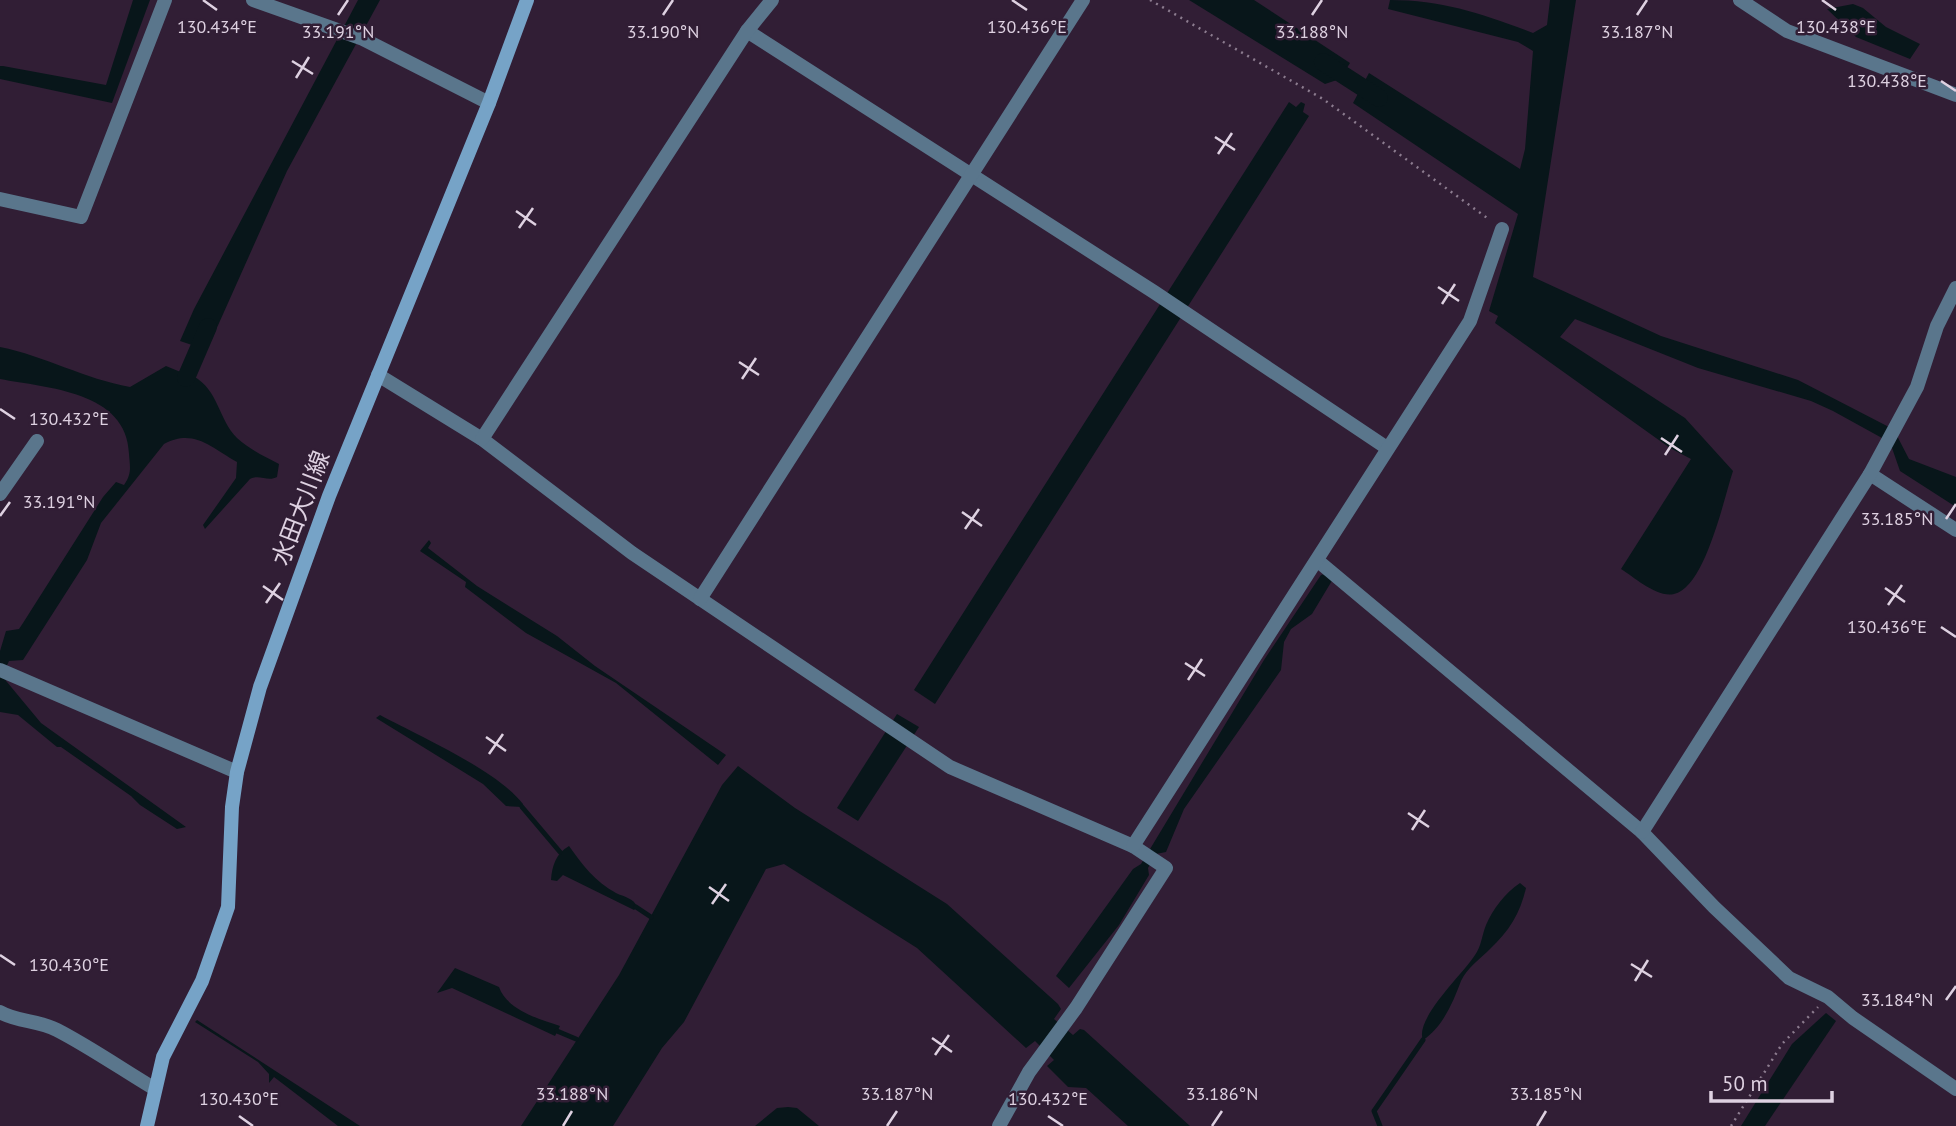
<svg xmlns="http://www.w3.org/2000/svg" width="1956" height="1126" font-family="'PT Sans','Noto Sans JP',sans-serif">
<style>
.water{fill:#08161a}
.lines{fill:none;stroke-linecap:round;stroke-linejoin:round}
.stream{stroke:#08161a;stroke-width:5}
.canal{stroke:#08161a;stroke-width:18}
.path{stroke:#8c7c8f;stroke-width:2.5;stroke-dasharray:2 5;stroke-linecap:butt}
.minor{stroke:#5a768c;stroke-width:14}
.secondary{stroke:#76a3c7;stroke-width:14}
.ticks{fill:none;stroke:#ded1e1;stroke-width:2.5}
.labels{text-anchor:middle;stroke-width:5;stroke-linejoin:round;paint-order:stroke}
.street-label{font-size:24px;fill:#ded1e1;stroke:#311e35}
.ticks-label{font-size:18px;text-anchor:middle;fill:#ded1e1;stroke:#311e35;stroke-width:5;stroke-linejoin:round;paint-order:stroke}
</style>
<rect width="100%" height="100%" fill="#311e35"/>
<g class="water">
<path d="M133,0h17l-38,103 -112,-24v-13h3l103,19z"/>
<path d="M358,0h22l-93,171 -80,179 -27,-9 14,-32z"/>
<path d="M1189,0h65l96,63 -10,16 -15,5z"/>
<path d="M1390,0c53,0 93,14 143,33l14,-8 3,-25h26l-43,277 128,59 137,44 89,46 8,6 14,27 47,18v30l-56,-36 -8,-23 -10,-10 -49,-27 -22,-10 -113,-33 -123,-49 -15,18 125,81 48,53c-9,27 -28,117 -59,123 -17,4 -40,-17 -53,-25l70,-110 -21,-11 -175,-125 3,-7 -9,-5 29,-97 -165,-111 16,-30 151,96 5,-20 8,-98 -15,-9 -130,-33z"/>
<path d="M1853,4l10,4 23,19 34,17 -10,15 -54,-22 -29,-28z"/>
<path d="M1289,102l7,5 5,-5 4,2 -2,8 6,4 -374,588 -21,-14z"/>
<path d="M0,347c45,9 85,32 130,40l36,-21 17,7 10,-17 8,4 -8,16c26,14 25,43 44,62 12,11 28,19 42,26l-2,13c-9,5 -18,-3 -27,2l-45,50 -2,-4 33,-47 1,-16c-26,-15 -44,-34 -73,-18l-63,79 -14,37 -64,100 -14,1 -7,15 39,47 145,104 -9,2 -37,-24 -9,-9 -70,-49h-4l-39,-32 -18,-3v-61l6,-20 13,-2 4,-6 80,-126 13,-15 8,3c8,-12 6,-17 5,-31 -2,-63 -82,-66 -129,-75z"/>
<path d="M429,540l2,3 -3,5 49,38 80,50 38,30 131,89 -8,10 -102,-82 -90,-50 -61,-46 1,-5 -46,-31z"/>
<path d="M1328,573l5,6 -21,35 -21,15 -7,13 -3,28 -97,139 -18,43 -10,2 -8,14 1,7 -30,50 -50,63 -13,-12 77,-107 8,-5 123,-204 57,-85z"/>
<path d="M897,714l22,13 -61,94 -21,-13z"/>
<path d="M380,715c39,21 117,55 143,89l-1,3 -16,-1 -23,-22 -107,-66z"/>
<path d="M738,766l57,42 152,96 111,100 3,5 -7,10 19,16 7,-6 4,1 106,96h-62l-42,-38 -18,-1 -21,-21 7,-6 -19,-19 -9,7 -109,-100 -133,-84 -18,5 -82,153 -22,26 -49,78h-92l98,-151 103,-190z"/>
<path d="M569,846c13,18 26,36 47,47 8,4 18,5 21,14l-3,3 -71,-35 -6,6 -6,-1c1,-14 5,-27 18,-34z"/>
<path d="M1520,883l6,5c-6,26 -17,43 -36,61 -9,9 -23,19 -29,32 -8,21 -18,46 -38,59 -9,-21 41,-67 52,-85 6,-8 7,-20 11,-30 7,-16 19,-32 34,-42z"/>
<path d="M455,968l44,19c8,23 40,32 61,39l-5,10 -103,-48 -15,5z"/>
<path d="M1826,1013l10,8 -71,105h-24l51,-82z"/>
<path d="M197,1020l163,106h-22l-64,-49 -5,6v-9l-11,-12 -63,-40z"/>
<path d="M788,1107l9,1 22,18h-64l22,-18z"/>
</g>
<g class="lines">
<g class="stream">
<path d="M522,807l38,45"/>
<path d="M636,907l15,10"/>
<path d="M557,1031l19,8"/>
<path d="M1380,1126l-6,-15 49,-71"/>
</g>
<g class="canal">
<path d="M1323,62l56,36"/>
<path d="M186,378l22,-51"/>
</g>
<g class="path">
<path d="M1150,0l173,99 167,121"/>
<path d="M1731,1126l51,-82 36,-37"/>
</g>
<g class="minor">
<path d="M253,0l110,39 126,64"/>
<path d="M1740,0l47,31 169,64"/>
<path d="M747,31l407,261 233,156"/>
<path d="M0,199l81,18 84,-217"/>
<path d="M378,375l104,64 150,114 318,214 183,79 33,22 -90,140 -47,64 -30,54"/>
<path d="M482,439l265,-408 25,-31"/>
<path d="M1870,474l86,56"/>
<path d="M0,494l37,-53"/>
<path d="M1318,561l324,271 72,75 75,71 39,19 25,21 103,71"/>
<path d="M700,599l383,-599"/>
<path d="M0,670l237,102"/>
<path d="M1642,832l228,-358 47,-87 20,-61 19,-38"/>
<path d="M1133,846l337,-525 32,-92"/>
<path d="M0,1012c17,10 38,8 57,18 33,17 66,40 98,59"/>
</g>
<path class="secondary" d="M147,1126l16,-69 39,-76 26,-74 4,-100 5,-35 23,-85 69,-191 160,-393 38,-103"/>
</g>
<path class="ticks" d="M203,0l14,10M1012,0l15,10M1822,0l14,10M338,15l10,-15M663,15l10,-15M1312,15l10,-15M1637,15l10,-15M292,61l21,13M296,78l13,-21M1941,81l15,10M1215,137l20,13M1218,154l14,-21M516,211l20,14M519,228l14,-20M1438,287l21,14M1442,304l13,-20M739,362l20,13M742,379l14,-21M0,409l15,10M1661,438l21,14M1665,455l13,-20M962,512l20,14M0,516l10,-14M1946,519l10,-15M965,529l14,-20M263,586l20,14M1885,588l20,14M266,603l14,-20M1888,605l14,-20M1941,627l15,10M1185,663l20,13M1188,680l14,-21M486,737l20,14M489,754l14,-20M1408,813l21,14M1412,830l13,-20M709,887l20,14M712,904l14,-20M0,955l15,10M1631,964l21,13M1635,981l13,-21M1946,1000l10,-14M932,1038l20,14M935,1055l14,-20M239,1116l14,10M1048,1116l15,10M563,1126l9,-15M887,1126l10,-15M1212,1126l10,-15M1537,1126l9,-15"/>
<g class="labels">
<g class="street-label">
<text transform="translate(301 508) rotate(-69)" y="8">水田大川線</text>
</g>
</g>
<g class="ticks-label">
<text x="217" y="33">130.434°E</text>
<text x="1027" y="33">130.436°E</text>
<text x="1836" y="33">130.438°E</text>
<text x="338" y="38">33.191°N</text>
<text x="663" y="38">33.190°N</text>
<text x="1312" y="38">33.188°N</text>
<text x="1637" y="38">33.187°N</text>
<text x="1887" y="87">130.438°E</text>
<text x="69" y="425">130.432°E</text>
<text x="59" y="508">33.191°N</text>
<text x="1897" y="525">33.185°N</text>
<text x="1887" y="633">130.436°E</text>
<text x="69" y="971">130.430°E</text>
<text x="1897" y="1006">33.184°N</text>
<text x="572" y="1100">33.188°N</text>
<text x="897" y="1100">33.187°N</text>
<text x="1222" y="1100">33.186°N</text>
<text x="1546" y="1100">33.185°N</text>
<text x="239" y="1105">130.430°E</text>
<text x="1048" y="1105">130.432°E</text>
</g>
<path d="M1711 1091v10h121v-10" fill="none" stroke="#ded1e1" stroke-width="3.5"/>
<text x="1722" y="1091" font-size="21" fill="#ded1e1" stroke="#311e35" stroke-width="5" paint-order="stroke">50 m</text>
</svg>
